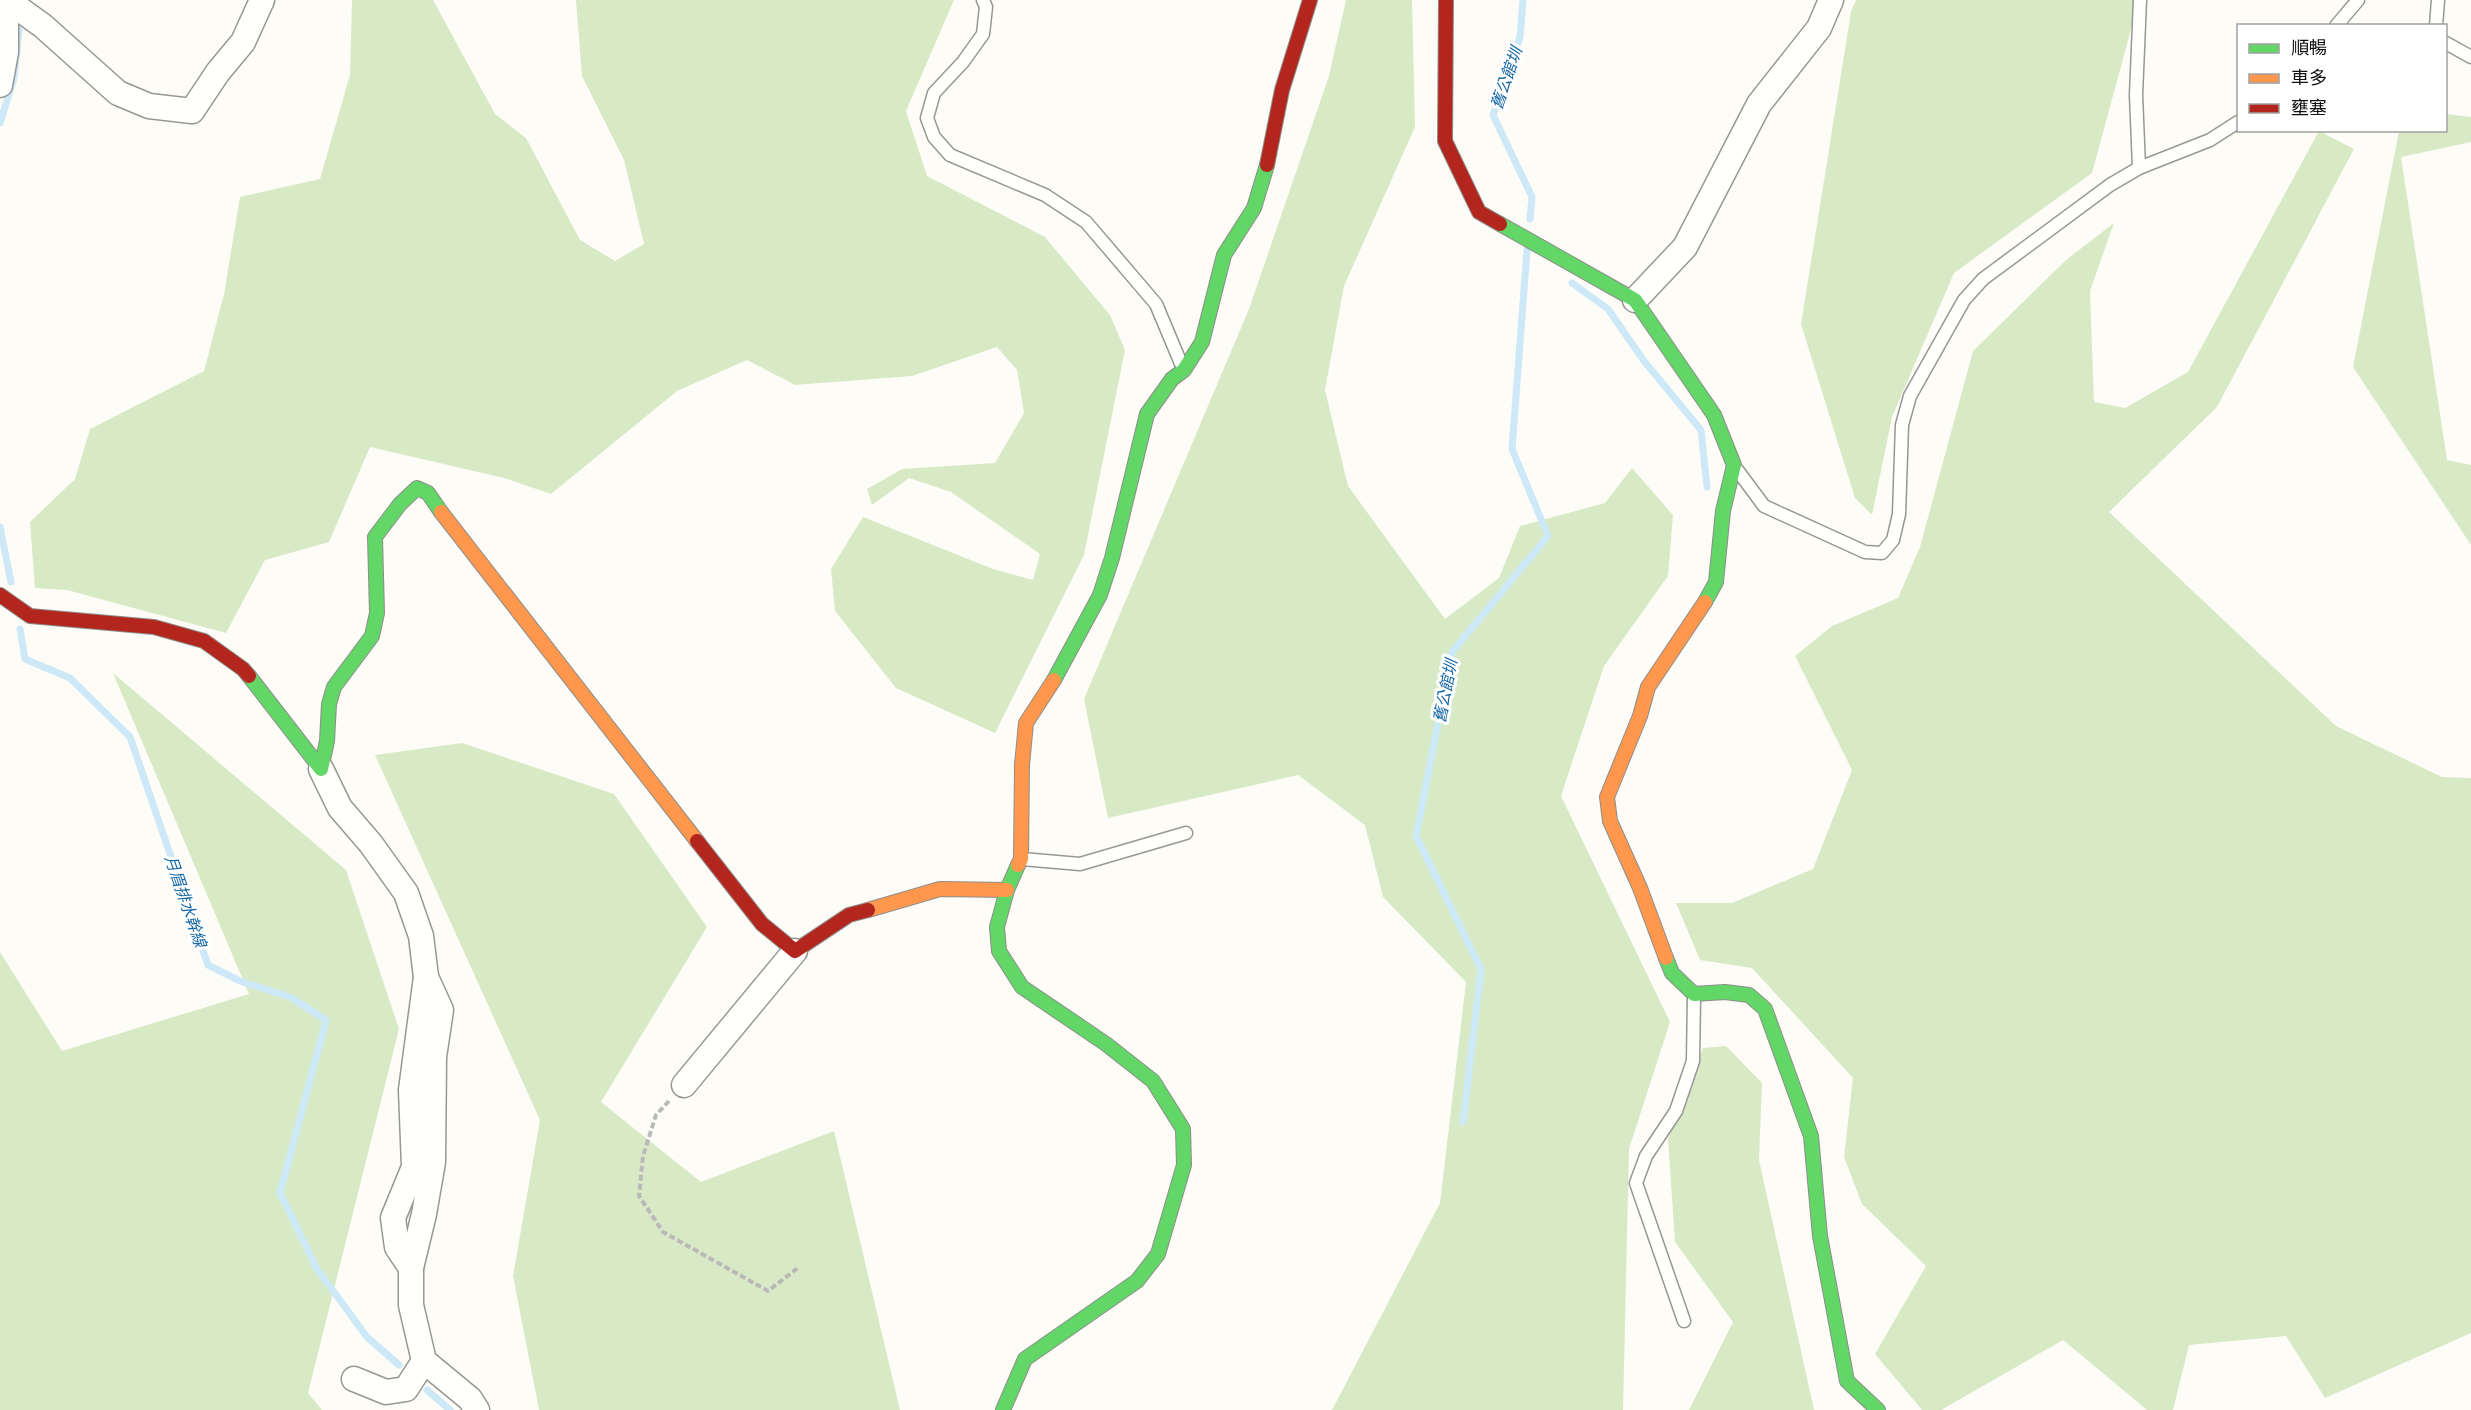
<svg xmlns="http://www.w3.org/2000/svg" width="2471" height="1410" font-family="'PT Serif','Noto Sans TC',serif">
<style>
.forest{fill:#d8eac5}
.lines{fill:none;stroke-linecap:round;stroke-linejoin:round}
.stream{stroke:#cde8f7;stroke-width:7}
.lane-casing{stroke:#979795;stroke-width:15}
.street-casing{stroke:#979795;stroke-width:27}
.fast-casing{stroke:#8e8d8b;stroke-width:16}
.slow-casing{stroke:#8e8d8b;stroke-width:16}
.jam-casing{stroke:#8e8d8b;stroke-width:16}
.path{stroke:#b9b9b8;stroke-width:4;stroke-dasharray:6 3;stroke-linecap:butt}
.lane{stroke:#fffffe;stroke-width:12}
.street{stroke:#fffffe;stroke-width:24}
.fast{stroke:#63d668;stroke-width:14}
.slow{stroke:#ff974d;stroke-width:14}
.jam{stroke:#b3261e;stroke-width:14}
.labels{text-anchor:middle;stroke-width:6;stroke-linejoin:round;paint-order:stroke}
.water-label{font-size:16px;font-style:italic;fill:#1768a6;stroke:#fff}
</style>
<rect width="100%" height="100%" fill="#fdfcf7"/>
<g class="forest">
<path d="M352,0h81l62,114 31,24 54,102 35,21 29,-17 -20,-84 -42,-84 -6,-76h378l-48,111 21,65 118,61 65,78 15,35 -41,205 -89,178 -99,-45 -61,-77 -4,-42 32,-52 130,52 40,11 7,-26 -89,-62 -42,-14 -37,27 -5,-16 35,-20 93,-6 29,-50 -7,-43 -20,-23 -85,29 -117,9 -48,-25 -70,31 -126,103 -47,-16 -134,-31 -41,95 -64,18 -39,73 -159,-43 -32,-2 -5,-66 45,-43 15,-50 114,-58 20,-77 16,-97 80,-18 30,-104z"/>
<path d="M1346,0h66l3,127 -71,159 -19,104 23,96 97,133 54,-41 21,-52 85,-23 27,-35 41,47 -5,61 -64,90 -43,130 109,226 -41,127 -6,261h-291l108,-207 26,-221 -83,-85 -18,-72 -67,-50 -190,43 -24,-119 165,-390 80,-233z"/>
<path d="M1856,0h283l-47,173 -138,100 -62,144 -20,98 -17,-17 -54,-174 50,-312z"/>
<path d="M2446,114l25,3v25l-70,15 46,303 24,5v80l-118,-178 46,-236 47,-1z"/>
<path d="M2319,131l35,18 -137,258 -108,105 227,214 106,51 29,1v555l-146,65 -39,-62 -97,9 -16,65h-26l-84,-70 -122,70h-19l-47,-56 51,-88 -64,-62 -18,-47 9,-79 -101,-110 -52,-8 -24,-57h56l81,-34 39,-99 -57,-114 37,-30 66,-28 22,-51 53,-196 93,-91 48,-37 -24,68 4,111 31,6 63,-36z"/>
<path d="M113,673l233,197 53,159 -91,364 14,17h-322v-458l62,99 187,-57z"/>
<path d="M462,743l152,51 93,133 -106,175 100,80 133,-51 66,279h-361l-26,-134 27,-156 -165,-365z"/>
<path d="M1726,1046l36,37 -3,77 55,250h-125l44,-88 -58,-80 -7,-103 35,-91z"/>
</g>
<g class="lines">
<g class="stream">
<path d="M1523,0l-3,37 -27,78 39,82 -2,22"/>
<path d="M0,123l14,-45 5,-48"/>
<path d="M1572,283l36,26 36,52 57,69 6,57"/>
<path d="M0,527l11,55"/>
<path d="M20,629l5,30 45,19 60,59 78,228 32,16 50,16 36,23 -46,173 37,76 50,68 32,28"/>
<path d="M1463,1122l18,-153 -65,-133 36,-184 96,-116 -36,-87 15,-199"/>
<path d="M427,1390l23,20"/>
</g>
<g class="lane-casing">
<g id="lane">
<path d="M983,0l3,7 -3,27 -20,28 -29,31 -7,25 7,19 16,18 95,40 41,27 70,82 26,62"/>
<path d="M2336,26l22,-26"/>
<path d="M2436,26l2,-26"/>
<path d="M2446,43l25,14"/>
<path d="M2139,168l-3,-73 4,-95"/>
<path d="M1738,471l26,35 101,46 17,1 11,-13 6,-26 3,-89 8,-29 54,-96 19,-21 127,-94 29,-17 71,-28 28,-18"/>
<path d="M1022,859l58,5 106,-31"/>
<path d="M1684,1321l-48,-138 10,-27 30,-45 17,-50 1,-65"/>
</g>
</g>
<g class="street-casing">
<g id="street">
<path d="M7,0l36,26 75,67 31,13 43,5 26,-39 25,-30 19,-42"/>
<path d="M0,85l6,-33v-52"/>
<path d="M1635,300l50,-53 74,-143 60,-76 12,-28"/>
<path d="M321,769l19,39 31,36 35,49 15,43 5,41 -15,113 3,77 -21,51 4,29 14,21v37l13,56 46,38 7,11"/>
<path d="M684,1085l111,-134"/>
<path d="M411,1268l13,-54 9,-52 1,-105 7,-47 -15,-33"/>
<path d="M354,1379l32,13 20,-3 18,-28"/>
</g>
</g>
<g class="fast-casing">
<g id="fast">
<path d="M1500,224l135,76 79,115 20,50 -11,46 -7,71 -11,20"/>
<path d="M249,676l72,93 6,-28 2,-37 5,-17 38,-51 5,-23 -2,-76 25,-33 17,-16 11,5 13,19"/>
<path d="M1054,680l46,-85 12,-37 35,-144 25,-35 12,-9 18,-28 22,-87 30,-47 13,-43"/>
<path d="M1666,958l6,15 22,21 31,-2 24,3 16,14 46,127 9,100 27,145 31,29"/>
<path d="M1003,1410l22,-51 112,-78 21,-27 26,-89 -1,-36 -30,-48 -47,-37 -84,-57 -23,-36 -2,-24 10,-37 11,-25"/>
</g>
</g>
<g class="slow-casing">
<g id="slow">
<path d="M441,512l256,329"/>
<path d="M1018,865l3,-6 1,-94 4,-42 28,-43"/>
<path d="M868,910l72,-21 67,1"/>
<path d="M1666,958l-26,-70 -30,-67 -3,-24 33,-81 8,-29 57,-85"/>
</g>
</g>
<g class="jam-casing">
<g id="jam">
<path d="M1446,0l-1,141 34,71 21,12"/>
<path d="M1267,165l15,-75 28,-90"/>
<path d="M0,595l30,21 124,11 50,14 39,28 6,7"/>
<path d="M697,841l65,83 33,27 54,-36 19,-5"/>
</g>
</g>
<path class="path" d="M669,1101l-13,14 -13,41 -4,40 24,36 105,59 31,-24"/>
<use href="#lane" class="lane"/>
<use href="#street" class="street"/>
<use href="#fast" class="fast"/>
<use href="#slow" class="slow"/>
<use href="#jam" class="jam"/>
</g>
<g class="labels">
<g class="water-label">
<text transform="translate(1506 78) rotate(-71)" y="6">舊公館圳</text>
<text transform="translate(1445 691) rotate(-79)" y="6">舊公館圳</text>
<text transform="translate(186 901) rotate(71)" y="6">月眉排水幹線</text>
</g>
</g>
<rect x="2237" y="24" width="210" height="108" fill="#ffffff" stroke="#a0a0a0" stroke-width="1.5"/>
<rect x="2249" y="44" width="30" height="9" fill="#63d668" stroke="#a0a0a0" stroke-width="1.5"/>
<text x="2291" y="54" font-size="18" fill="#111111">順暢</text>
<rect x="2249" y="74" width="30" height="9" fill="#ff974d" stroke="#a0a0a0" stroke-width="1.5"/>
<text x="2291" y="84" font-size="18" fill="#111111">車多</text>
<rect x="2249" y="104" width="30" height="9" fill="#b3261e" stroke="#a0a0a0" stroke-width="1.5"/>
<text x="2291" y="114" font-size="18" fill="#111111">壅塞</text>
</svg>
